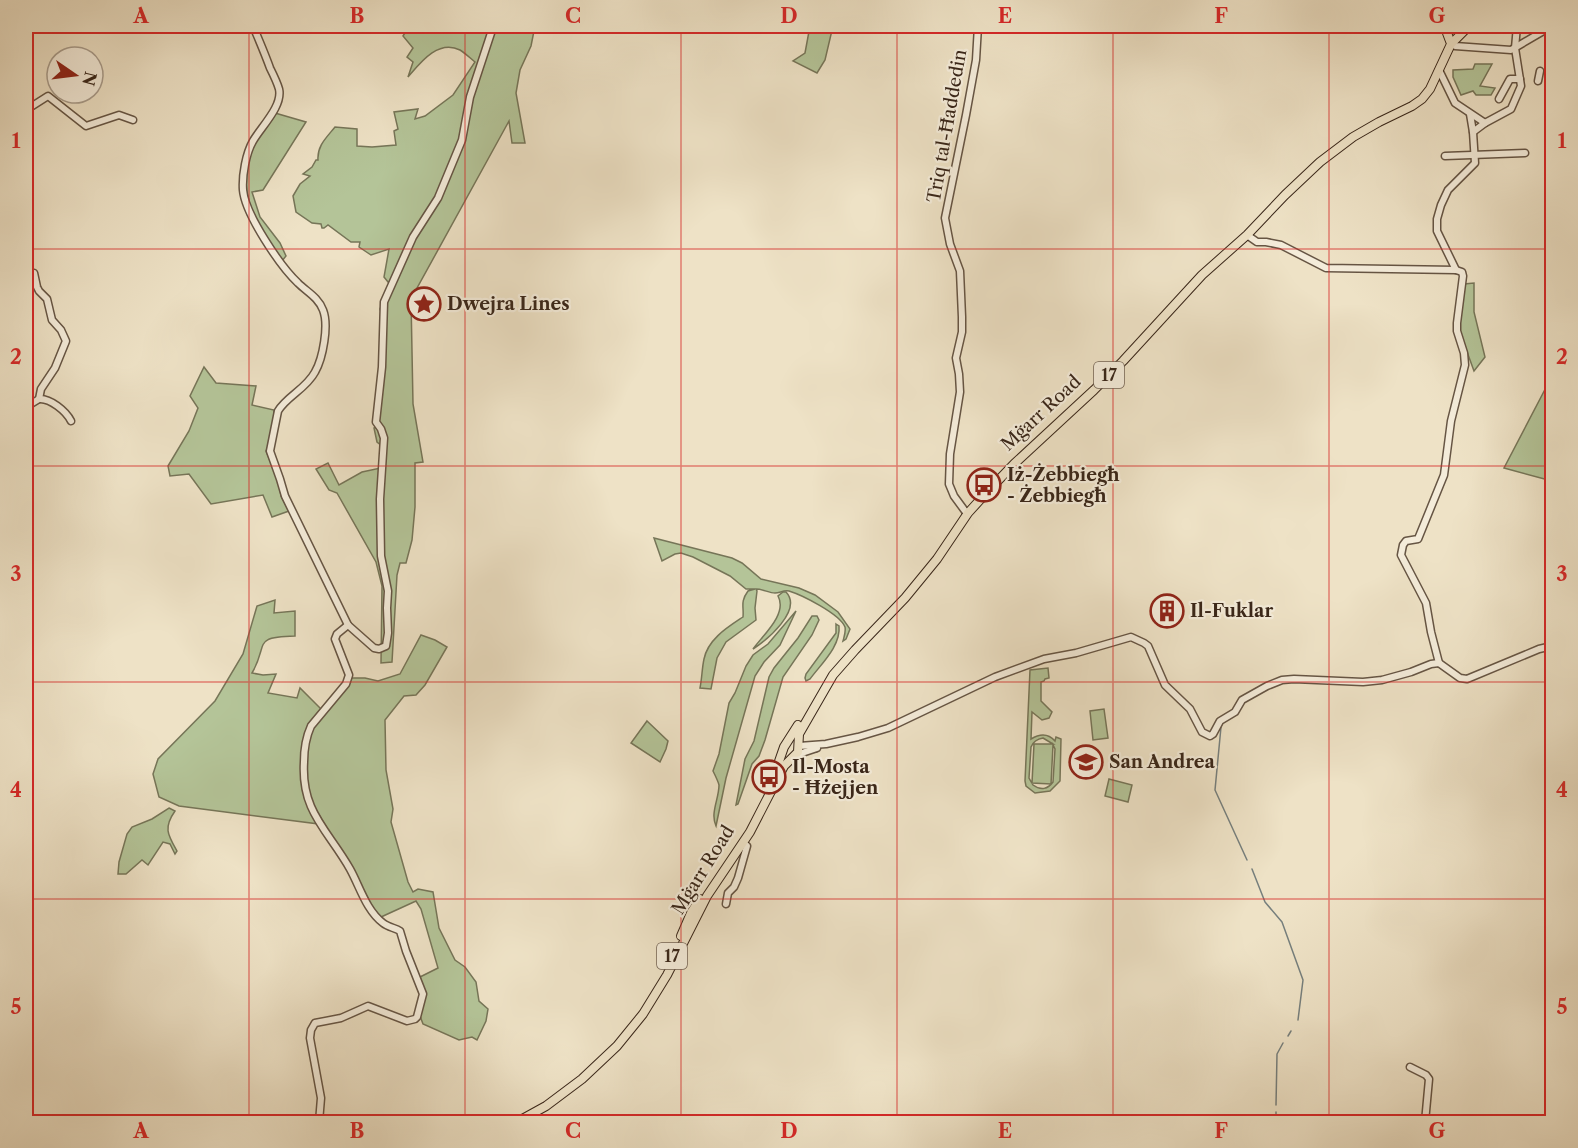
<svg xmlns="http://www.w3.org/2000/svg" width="1578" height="1148" font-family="'Libre Caslon Text',serif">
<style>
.green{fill:#b4c498;stroke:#767558;stroke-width:1.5;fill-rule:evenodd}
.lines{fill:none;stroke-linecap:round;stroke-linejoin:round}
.stream{stroke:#767f7d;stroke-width:1.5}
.minor-casing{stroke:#654;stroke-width:9}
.major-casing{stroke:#392619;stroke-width:10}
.minor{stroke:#f4ecda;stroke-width:6}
.major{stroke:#eee2c6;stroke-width:8}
.grid{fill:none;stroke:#d62828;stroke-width:1.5;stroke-opacity:0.55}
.labels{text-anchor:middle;stroke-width:4.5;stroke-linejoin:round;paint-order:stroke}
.shield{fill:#f4ecda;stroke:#716153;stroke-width:1.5}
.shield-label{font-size:16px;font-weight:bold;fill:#392619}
.street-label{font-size:18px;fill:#392619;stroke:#f4ecda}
.poi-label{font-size:18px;font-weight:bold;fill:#392619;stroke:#f4ecda;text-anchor:start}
.neatline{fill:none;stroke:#d62828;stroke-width:2}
.grid-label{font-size:20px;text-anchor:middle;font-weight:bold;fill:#d62828}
</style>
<rect width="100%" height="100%" fill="#eee2c6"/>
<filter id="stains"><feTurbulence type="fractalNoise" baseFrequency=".00333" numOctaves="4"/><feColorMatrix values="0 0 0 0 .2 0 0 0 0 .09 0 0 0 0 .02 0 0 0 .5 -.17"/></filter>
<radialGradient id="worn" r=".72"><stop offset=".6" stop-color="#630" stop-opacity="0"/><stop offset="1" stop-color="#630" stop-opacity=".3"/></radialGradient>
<g class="green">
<path d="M409,26h17l4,4 5,-4h100l-4,20 -11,24 -4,23 9,50h-13l-3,-22 -98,178 2,105 10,58 -8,1v44l-3,33 -6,23h-6l-3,12 -5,87 -11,1 1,-77 -6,-24 -39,-69 -8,-3 -13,-21 12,-6 11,22 23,-13 19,-4 1,-22 -5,-4 -3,-14 3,-1 5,-112 -2,-6 11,-27h-3l-4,-5 5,-28 -18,6 -12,-8 1,-5h-9l-23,-17 -4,3h-2l-1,-4 -9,-1 -16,-11 -3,-16 7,-12 10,-8 -7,-2 9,-7 4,-7h2c-1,-14 8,-22 17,-33l22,2v17l15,1 24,-2 -2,-14 4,-2 -4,-17 24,-3 -3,10 10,-3 28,-21 22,-33c-5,-4 -10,-9 -15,-12 -22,-11 -40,13 -52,27l5,-15 -6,-5 6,-9 -10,-12z"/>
<path d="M810,26h23l-8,34 -8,13 -24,-12 12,-8z"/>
<path d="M1475,64h17l-12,22 15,2 -4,7h-15l-3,-4 -12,4 -8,-18v-7l20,-1z"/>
<path d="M275,113l31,9 -43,68 -11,2 8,25 20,26 6,13 -4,5c-26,-39 -49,-69 -28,-117 4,-11 14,-22 21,-31z"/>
<path d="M1474,283v29l11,45 -11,14 -16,-44 6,-43z"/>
<path d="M204,367l12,16 40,3 -4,19 22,5c0,14 -1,30 -8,41l13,31 2,14 8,15 -17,6 -9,-22 -52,9 -22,-30 -19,2 -2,-10 21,-35 9,-23 -8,-12z"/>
<path d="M1552,376v105l-48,-13z"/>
<path d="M654,538l78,20 10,5 19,16 38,9 16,7 23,17 12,17 -4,10 -3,2c1,-4 3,-9 2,-14 -5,-13 -43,-32 -56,-36 -6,-1 -9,2 -14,2 -6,0 -12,-4 -19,-4l1,2 -2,17 1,12 -30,22 -9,16 -6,31 -11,-1c2,-10 2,-20 4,-29 4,-20 24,-32 39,-42 1,-11 -3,-15 5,-26l7,-2h-9l-16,-13 -37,-19 -12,-4 -6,1 -13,7z"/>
<path d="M783,592h3c17,18 -19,48 -33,57 9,-13 35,-35 25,-53z"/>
<path d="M275,600l-1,13 21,-2v25c-44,1 -26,8 -43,37l11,2 13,-1 -8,19 29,5 3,-10 22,22 -8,9 -12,55 2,23 15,27 -140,-18 -20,-9 -6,-23 5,-15 57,-58 28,-47 14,-48z"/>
<path d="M796,611l-16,34 -16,17 -9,14 -29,102 -10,48c-6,-13 3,-27 3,-41 -1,-4 -4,-10 -6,-14l6,-17 10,-51 6,-10 11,-27 7,-11 15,-11z"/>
<path d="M812,616h5l2,4 -7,15 -29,42 -18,63 -6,16 -7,8 -14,40 -2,1 9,-46 9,-18 15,-64 5,-9 24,-30z"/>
<path d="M836,624l3,2c2,20 -18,38 -29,53l-4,2 -1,-3 1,-4 30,-41z"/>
<path d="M421,635l14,5 12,7 -22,38 -9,10 -12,1 -19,24 1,50 7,39 -2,13 17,60 5,10 5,-3 15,3 6,36 16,32 10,7 11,15 3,19 9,8 -2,12 -9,19 -5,-3 -13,3 -36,-16 -3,-8 5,-23 -5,-16 18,-9 -17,-59 -5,-8 -35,16 -14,-14 -36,-68 -22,-37 -4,-37 7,-34 37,-42 2,-7h14l13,3 22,-7z"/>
<path d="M1048,668l1,10 -4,1 -1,2 -3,1v19l11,11 -3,6 -7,2 -10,-8 -1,27c8,-5 17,-6 24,2l1,-4 5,2 -1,42 -10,10 -15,2 -9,-7 -1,-5 5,-111zM1043,738l10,6h-19l-2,39 19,1 2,-39 2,4 -2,33c-5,7 -12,9 -20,3l-4,-7 2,-31c2,-5 6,-8 12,-9z"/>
<path d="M1104,709l4,29 -15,2 -3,-29z"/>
<path d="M647,721l21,20 -2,8 -6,13 -29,-19z"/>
<path d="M1109,779l23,6 -4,17 -23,-6z"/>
<path d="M169,808l6,3c-12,17 -7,24 2,40l-2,3 -5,-10 -7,-2 -15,23 -6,-5 -16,14h-8l1,-12 8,-28 5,-7 20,-8z"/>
</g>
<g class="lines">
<g class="stream">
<path d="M1221,727l-6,63 32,70"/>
<path d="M1252,869l13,33 17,20 21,58 -5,40"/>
<path d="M1288,1036l3,-5"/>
<path d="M1276,1105l1,-51 6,-11"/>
<path d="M1276,1122v-10"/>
</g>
<g class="minor-casing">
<g id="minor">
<path d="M253,26c6,14 12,28 17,42 3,6 7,14 9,21 4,17 -18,38 -26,52 -7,12 -11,34 -10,49 2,24 37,76 55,93 9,9 20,14 25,27 6,15 0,48 -8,62 -9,17 -28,24 -37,39l-8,40 10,28 5,17 63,129 26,23 5,1 7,-3 2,-13 -1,-25 1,-17 -7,-35 -1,-57 4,-61 -3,-9 -5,-7 6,-55 2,-65 29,-65 25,-39 24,-58 8,-43 23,-70 -3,-1"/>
<path d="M1451,42l4,4 56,4 41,-24"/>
<path d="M1439,70l16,33 30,20"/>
<path d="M1538,81l2,-10"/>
<path d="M1499,99l11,-20h10"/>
<path d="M26,110l22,-14 38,30 33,-11 14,5"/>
<path d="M1473,132l12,-9 26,-14 10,-23 -6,-38 2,-22"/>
<path d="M26,152l3,-4"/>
<path d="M1445,156l80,-3"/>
<path d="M1247,235l10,7h9l15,3 45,23 130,2"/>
<path d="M26,275l8,-2 3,14 2,4 8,8 5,21 9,10 5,11 -11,27 -14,21 -2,10 -13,8"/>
<path d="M26,276l2,9 -2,3"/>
<path d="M39,399c11,-1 27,12 32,22"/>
<path d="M965,511l-11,-15 -5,-12 1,-30 10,-62 -1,-18 -3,-16 6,-26v-15l-2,-46 -10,-27 -5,-26 21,-103 10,-55 2,-34"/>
<path d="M1439,663l-8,-31 -5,-29 -25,-48 2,-10 3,-4 12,-2 26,-64 7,-54 14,-56 -1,-12 -7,-22v-8l6,-47 -1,-4 -6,-2 -19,-39v-12l4,-14 7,-15 27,-27 -2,-31 -3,-18"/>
<path d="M1439,663l21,15 7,1 72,-30 13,-3"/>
<path d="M799,746l27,-2 32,-7 30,-9 107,-51 49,-18 32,-6 55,-16 13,6 4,3 17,39 25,24 12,23 8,4 3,-2 7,-13 15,-9 7,-12 25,-14 15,-6 12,-1 69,3 19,-2 29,-8 20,-8 8,-1"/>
<path d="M796,755l21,-7"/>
<path d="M726,904l2,-11 6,-6 4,-9 9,-32 -4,-3"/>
<path d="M1410,1067l16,8 3,4 -4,43"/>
<path d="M532,1114l6,8"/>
<path d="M319,1122l2,-24 -11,-60 1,-8 4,-7 26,-5 27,-12 39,15 8,-2 2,-2 6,-23 -17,-43 -6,-20c-5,-3 -12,-4 -17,-8 -17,-13 -23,-36 -33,-54 -22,-39 -49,-57 -46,-107 0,-12 2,-25 7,-36l35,-42 3,-9 -14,-36 2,-5 11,-9"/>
</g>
</g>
<g class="major-casing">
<g id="major">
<path d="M1448,26l-1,7 3,8"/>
<path d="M776,770l8,-23 14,-22"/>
<path d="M681,936l10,-23 9,-14"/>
<path d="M517,1122l29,-16 36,-27 35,-33 26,-32 24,-39 40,-79 43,-64 34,-66 14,-14 1,-18 34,-59 22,-25 50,-52 32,-39 31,-46 20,-22 26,-27 80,-74 29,-29 79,-86 45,-40 38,-40 35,-33 33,-25 26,-15 33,-16 10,-7 8,-10 21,-45 18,-18"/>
</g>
</g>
<use href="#minor" class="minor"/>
<use href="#major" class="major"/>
</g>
<path class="grid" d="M249,26v1096M465,26v1096M681,26v1096M897,26v1096M1113,26v1096M1329,26v1096M26,249h1526M26,466h1526M26,682h1526M26,899h1526"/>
<defs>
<g id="sight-ring" transform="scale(1.725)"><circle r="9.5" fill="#f4ecda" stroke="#8f2418" stroke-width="1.5"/><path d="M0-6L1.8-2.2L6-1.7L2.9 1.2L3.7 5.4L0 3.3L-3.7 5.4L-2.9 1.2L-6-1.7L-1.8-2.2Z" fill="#8f2418"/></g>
<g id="bus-ring" transform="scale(1.725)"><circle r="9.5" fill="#f4ecda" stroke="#8f2418" stroke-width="1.5"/><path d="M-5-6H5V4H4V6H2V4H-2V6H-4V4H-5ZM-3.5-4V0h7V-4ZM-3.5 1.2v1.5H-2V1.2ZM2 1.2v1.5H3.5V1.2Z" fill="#8f2418"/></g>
<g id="building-ring" transform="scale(1.725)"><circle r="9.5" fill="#f4ecda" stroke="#8f2418" stroke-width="1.5"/><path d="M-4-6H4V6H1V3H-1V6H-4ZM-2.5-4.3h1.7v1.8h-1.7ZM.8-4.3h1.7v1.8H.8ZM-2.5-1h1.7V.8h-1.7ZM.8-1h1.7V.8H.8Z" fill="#8f2418"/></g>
<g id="school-ring" transform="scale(1.725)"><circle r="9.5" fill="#f4ecda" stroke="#8f2418" stroke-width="1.5"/><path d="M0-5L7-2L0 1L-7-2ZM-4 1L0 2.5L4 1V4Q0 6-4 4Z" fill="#8f2418"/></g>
</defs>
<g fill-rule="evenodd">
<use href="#sight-ring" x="424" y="304"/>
<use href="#bus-ring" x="984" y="485"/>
<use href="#building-ring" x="1167" y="611"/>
<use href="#school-ring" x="1086" y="762"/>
<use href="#bus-ring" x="769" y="777"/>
</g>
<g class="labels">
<g class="shield">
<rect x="1094" y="362" width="30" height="26" rx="4.5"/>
<rect x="657" y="943" width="30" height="26" rx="4.5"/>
</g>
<g class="shield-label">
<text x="1109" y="381">17</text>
<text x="672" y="962">17</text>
</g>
<g class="street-label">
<text transform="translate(947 126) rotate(-80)" y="6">Triq tal-Ħaddedin</text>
<text transform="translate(1041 413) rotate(-43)" y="6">Mġarr Road</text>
<text transform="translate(703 870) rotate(-58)" y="6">Mġarr Road</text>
</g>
<g class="poi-label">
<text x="447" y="310">Dwejra Lines</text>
<text x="1007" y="481">Iż-Żebbiegħ<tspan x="1007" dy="21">- Żebbiegħ</tspan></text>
<text x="1190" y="617">Il-Fuklar</text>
<text x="1109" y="768">San Andrea</text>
<text x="792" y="773">Il-Mosta<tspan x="792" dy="21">- Ħżejjen</tspan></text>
</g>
</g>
<rect width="1578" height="1148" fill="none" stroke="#eee2c6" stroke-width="66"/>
<g transform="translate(75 75) rotate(104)"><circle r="28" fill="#f4ecda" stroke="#a99d8d" stroke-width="1.5"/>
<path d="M0-4.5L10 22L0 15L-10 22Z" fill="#8f2418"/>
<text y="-9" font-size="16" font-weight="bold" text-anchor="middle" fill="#392619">N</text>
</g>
<rect x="33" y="33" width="1512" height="1082" class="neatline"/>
<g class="grid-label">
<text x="141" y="23">A</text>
<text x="357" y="23">B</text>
<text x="573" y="23">C</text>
<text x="789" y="23">D</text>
<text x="1005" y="23">E</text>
<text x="1221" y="23">F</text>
<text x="1437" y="23">G</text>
<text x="16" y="148">1</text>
<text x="1562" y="148">1</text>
<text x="16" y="364">2</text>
<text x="1562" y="364">2</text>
<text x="16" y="581">3</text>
<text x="1562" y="581">3</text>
<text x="16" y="797">4</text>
<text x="1562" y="797">4</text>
<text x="16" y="1014">5</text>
<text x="1562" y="1014">5</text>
<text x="141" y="1138">A</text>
<text x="357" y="1138">B</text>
<text x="573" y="1138">C</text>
<text x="789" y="1138">D</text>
<text x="1005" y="1138">E</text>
<text x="1221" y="1138">F</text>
<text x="1437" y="1138">G</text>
</g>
<rect width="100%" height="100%" filter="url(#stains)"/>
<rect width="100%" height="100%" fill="url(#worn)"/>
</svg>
